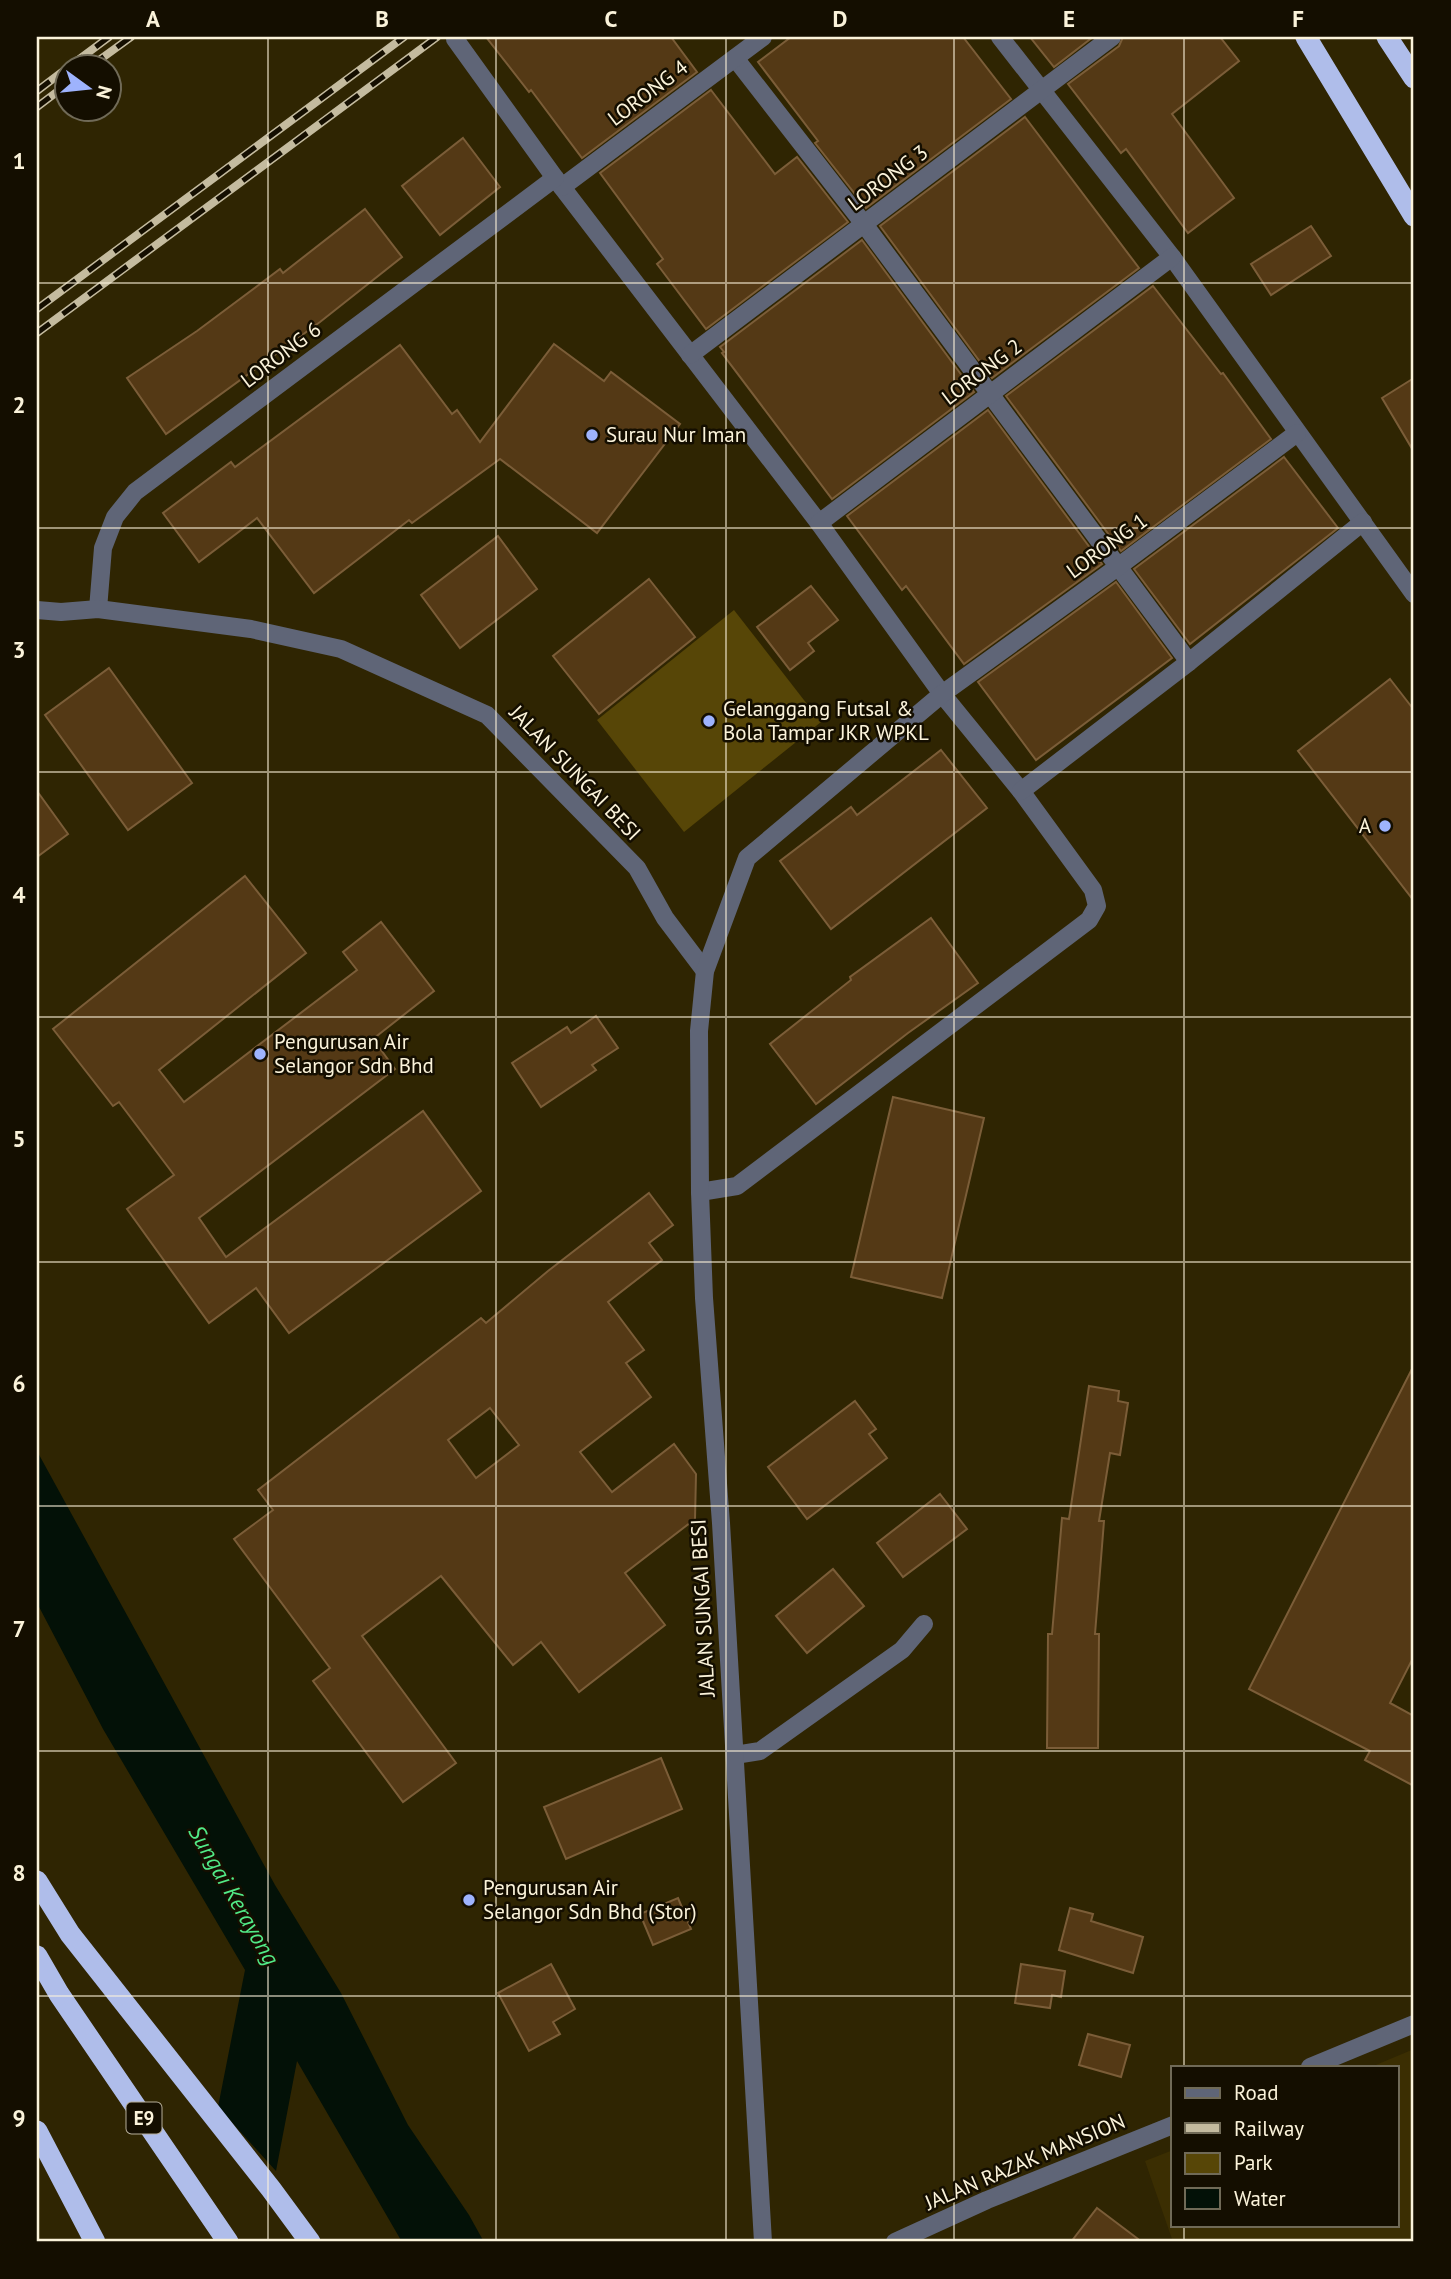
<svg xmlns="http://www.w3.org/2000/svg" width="1451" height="2279" font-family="'PT Sans',sans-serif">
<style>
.built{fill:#3b2e02}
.green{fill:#574607}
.water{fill:#031107}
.building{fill:#543915;stroke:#7b5d38;stroke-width:2;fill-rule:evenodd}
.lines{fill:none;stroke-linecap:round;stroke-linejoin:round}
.street{stroke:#5f6577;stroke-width:18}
.highway{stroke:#afbdea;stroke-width:21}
.rail-casing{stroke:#c4bb9f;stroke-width:8}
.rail{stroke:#140e00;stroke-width:5;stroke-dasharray:16;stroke-linecap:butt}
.grid{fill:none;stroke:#fbf3da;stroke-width:2;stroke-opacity:0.55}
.poi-dot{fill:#9eb3fd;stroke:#140e00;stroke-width:2.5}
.labels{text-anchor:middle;stroke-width:5;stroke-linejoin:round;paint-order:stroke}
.shield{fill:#140e00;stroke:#b6ae99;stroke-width:2}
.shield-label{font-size:19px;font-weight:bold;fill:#fbf3da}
.street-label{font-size:21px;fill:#fbf3da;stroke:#140e00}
.poi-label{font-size:21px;fill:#fbf3da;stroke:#140e00;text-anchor:start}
.water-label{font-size:23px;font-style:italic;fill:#51ea87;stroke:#140e00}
.neatline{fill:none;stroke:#fbf3da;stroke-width:2.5}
.grid-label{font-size:23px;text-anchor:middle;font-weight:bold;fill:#fbf3da}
</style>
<rect width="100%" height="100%" fill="#2f2502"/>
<path class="built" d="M1414,2049v193h-241l-28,-81 28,-11v75h224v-158h-26z"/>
<path class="green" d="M734,610l87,112 -137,110 -87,-112z"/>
<path class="water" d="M37,1451l238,434 66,108 67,132 61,90 15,27h-82l-105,-181 -21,110 -58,-64 27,-137 -142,-241 -66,-126z"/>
<g class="building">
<path d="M486,37h185l26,35 -115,86 -51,-68 -2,2z"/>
<path d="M791,37h172l48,62 -145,109 -51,-65 3,-2 -60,-79z"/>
<path d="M1030,37h63l-39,30z"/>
<path d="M1123,37h97l19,24 -67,53 62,84 -46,35 -62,-84 -5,4 -53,-69 51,-38z"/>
<path d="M711,90l64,84 22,-17 51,65 -142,107 -49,-65 6,-5 -63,-86z"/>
<path d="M1025,117l114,151 -147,110 -112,-152z"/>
<path d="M463,138l37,49 -60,48 -38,-49z"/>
<path d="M365,209l37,48 -82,65 -154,112 -39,-56 70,-47 83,-62 3,4z"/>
<path d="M1311,226l20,30 -60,39 -20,-31z"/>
<path d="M862,240l112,152 -142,107 -110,-146 2,-1 -4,-5z"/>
<path d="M1153,286l68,88 2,-1 48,66 -150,112 -115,-155z"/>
<path d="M554,344l50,37 7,-9 69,52 -83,109 -97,-74 -88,64 -3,-3 -95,73 -57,-75 -58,44 -36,-49 68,-51 4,5 165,-122 52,69 5,-4 23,32z"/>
<path d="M1414,378v74l-32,-54z"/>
<path d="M988,410l114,154 -138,100 -58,-78 -4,4 -55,-74z"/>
<path d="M1284,457l54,71 -148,116 -56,-75z"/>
<path d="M498,536l39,53 -77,59 -39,-53z"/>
<path d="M649,579l46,58 -96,77 -46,-58z"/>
<path d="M1116,582l56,76 -136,102 -58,-78z"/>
<path d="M811,586l27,34 -30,23 6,8 -24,19 -33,-43z"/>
<path d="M109,668l83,115 -64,47 -83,-115z"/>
<path d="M1390,679l24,31v191l-116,-150z"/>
<path d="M941,750l46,58 -156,121 -51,-68 71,-54 6,8z"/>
<path d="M37,791l31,43 -31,23z"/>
<path d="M245,876l61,77 -147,117 25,32 173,-132 -14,-18 38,-30 53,69 -61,48 22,30 -196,149 27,39 197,-146 58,80 -192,142 -33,-45 -47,35 -82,-114 47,-34 -55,-73 -6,4 -60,-77z"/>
<path d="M931,918l47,65 -70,50 -92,71 -46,-60 81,-64 -1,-3z"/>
<path d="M596,1016l22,32 -26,17 4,5 -55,37 -29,-44 55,-36 4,6z"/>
<path d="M893,1097l91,21 -42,180 -91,-21z"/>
<path d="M649,1193l24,32 -24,18 13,17 -54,42 36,48 -18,13 25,34 -71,55 32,40 62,-48 22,30 -1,45 -70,54 40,52 -86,67 -38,-50 -28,23 -72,-89 -79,60 94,127 -53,39 -90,-121 17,-13 -96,-129 39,-29 -15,-20 223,-172 5,5 62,-52zM490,1408l29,37 -43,33 -28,-38z"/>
<path d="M1414,1365v291l-24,47 24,13v70l-49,-26 5,-9 -121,-62z"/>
<path d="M1089,1386l30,5 -1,10 10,2 -8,52 -10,-2 -11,68h5l-9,113h4l-1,114h-51l1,-114h4l10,-116 7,1z"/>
<path d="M855,1401l21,28 -7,5 18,24 -80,61 -39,-52z"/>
<path d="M940,1494l27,35 -64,48 -26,-34z"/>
<path d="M833,1569l31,37 -57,47 -31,-37z"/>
<path d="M661,1758l21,51 -116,50 -22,-52z"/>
<path d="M678,1898l13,31 -38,16 -13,-31z"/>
<path d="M1070,1908l23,6 -2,7 52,16 -10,36 -74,-23z"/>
<path d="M551,1964l24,45 -22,13 7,12 -31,17 -31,-58z"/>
<path d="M1021,1964l44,7 -4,26 -9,-2 -2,13 -35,-5z"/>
<path d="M1088,2034l42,11 -9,32 -42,-12z"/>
<path d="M1097,2208l45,34h-71z"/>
</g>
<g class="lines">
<g class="street">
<path d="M458,37l-3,2 100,139 264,345 123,171 79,97 72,99 4,16 -8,14 -352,266 -37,6"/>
<path d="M1000,37l172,220 242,337"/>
<path d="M735,58l129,166 325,438"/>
<path d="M562,187l201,-150"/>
<path d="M690,355l422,-318"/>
<path d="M819,523l353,-266"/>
<path d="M98,609l5,-61 12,-31 20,-25 420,-314"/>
<path d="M37,610l24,2 37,-3 153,20 90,20 146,66 150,153 28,50 40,53"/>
<path d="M1021,791l168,-129 174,-140"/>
<path d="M735,1755l25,-4 142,-101 22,-26"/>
<path d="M1310,2067l104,-43"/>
<path d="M763,2242l-42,-719 -17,-225 -4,-106 -1,-161 6,-60 42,-113 195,-164 177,-128 178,-133"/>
<path d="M895,2242l92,-42 186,-75"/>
</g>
<g class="highway">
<path d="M1306,37l108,179"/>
<path d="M1387,37l27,41"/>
<path d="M37,1881l33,53 201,255 39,53"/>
<path d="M37,1956l22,38 169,248"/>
<path d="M37,2131l58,111"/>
</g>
<g class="rail-casing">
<g id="rail">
<path d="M70,66l39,-29"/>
<path d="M91,66l40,-29"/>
<path d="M37,91l29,-22"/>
<path d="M37,107l29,-22"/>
<path d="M37,309l367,-272"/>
<path d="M37,333l400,-296"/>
</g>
</g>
<use href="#rail" class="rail"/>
</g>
<path class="grid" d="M268,37v2205M496,37v2205M726,37v2205M954,37v2205M1184,37v2030M37,283h1377M37,528h1377M37,772h1377M37,1017h1377M37,1262h1377M37,1506h1377M37,1751h1377M37,1996h1377M1184,2225v17"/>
<g class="poi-dot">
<circle cx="592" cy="435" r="7"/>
<circle cx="709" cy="721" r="7"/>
<circle cx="1385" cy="826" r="7"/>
<circle cx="260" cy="1054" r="7"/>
<circle cx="469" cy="1900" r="7"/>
</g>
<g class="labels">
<rect class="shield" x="126.5" y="2102.5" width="35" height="31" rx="5"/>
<g class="shield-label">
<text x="144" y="2125">E9</text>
</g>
<g class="street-label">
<text transform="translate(648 93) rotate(-37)" y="7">LORONG 4</text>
<text transform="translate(888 178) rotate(-37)" y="7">LORONG 3</text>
<text transform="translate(281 355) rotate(-37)" y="7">LORONG 6</text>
<text transform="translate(982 372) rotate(-37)" y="7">LORONG 2</text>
<text transform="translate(1107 546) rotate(-36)" y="7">LORONG 1</text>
<text transform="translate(575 773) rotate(46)" y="7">JALAN SUNGAI BESI</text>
<text transform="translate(703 1608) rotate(-93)" y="7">JALAN SUNGAI BESI</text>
<text transform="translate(1025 2162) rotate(-23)" y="7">JALAN RAZAK MANSION</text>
</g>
<g class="poi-label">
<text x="606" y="442">Surau Nur Iman</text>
<text x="723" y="716">Gelanggang Futsal &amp;<tspan x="723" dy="24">Bola Tampar JKR WPKL</tspan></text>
<text x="1371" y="833" text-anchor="end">A</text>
<text x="274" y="1049">Pengurusan Air<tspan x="274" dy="24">Selangor Sdn Bhd</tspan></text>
<text x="483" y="1895">Pengurusan Air<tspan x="483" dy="24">Selangor Sdn Bhd (Stor)</tspan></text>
</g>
<g class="water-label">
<text transform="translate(234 1895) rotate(60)" y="8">Sungai Kerayong</text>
</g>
</g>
<rect width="1451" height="2279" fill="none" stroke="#140e00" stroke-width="77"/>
<rect x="1171" y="2066" width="228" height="161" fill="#140e00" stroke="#706a57" stroke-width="2"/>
<rect x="1185" y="2088" width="35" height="10" fill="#5f6577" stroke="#706a57" stroke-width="2"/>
<text x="1234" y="2100" font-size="21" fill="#fbf3da">Road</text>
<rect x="1185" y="2123" width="35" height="10" fill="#c4bb9f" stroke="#706a57" stroke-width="2"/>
<text x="1234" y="2136" font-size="21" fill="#fbf3da">Railway</text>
<rect x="1185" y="2153" width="35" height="21" fill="#574607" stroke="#706a57" stroke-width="2"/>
<text x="1234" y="2170" font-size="21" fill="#fbf3da">Park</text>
<rect x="1185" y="2188" width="35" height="21" fill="#031107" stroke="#706a57" stroke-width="2"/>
<text x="1234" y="2206" font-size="21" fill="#fbf3da">Water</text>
<g transform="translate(88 88) rotate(105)"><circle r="33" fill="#140e00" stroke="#706a57" stroke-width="2"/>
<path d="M0-5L12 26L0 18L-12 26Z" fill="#9eb3fd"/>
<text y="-10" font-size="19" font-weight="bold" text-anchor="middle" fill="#fbf3da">N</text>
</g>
<rect x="38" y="38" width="1374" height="2202" class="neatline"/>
<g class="grid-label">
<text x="153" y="27">A</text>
<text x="382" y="27">B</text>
<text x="611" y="27">C</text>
<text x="840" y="27">D</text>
<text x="1069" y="27">E</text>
<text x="1298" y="27">F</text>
<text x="19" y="169">1</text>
<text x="19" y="413">2</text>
<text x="19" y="658">3</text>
<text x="19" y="903">4</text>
<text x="19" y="1147">5</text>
<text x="19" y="1392">6</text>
<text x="19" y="1637">7</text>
<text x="19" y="1881">8</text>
<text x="19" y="2126">9</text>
</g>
</svg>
